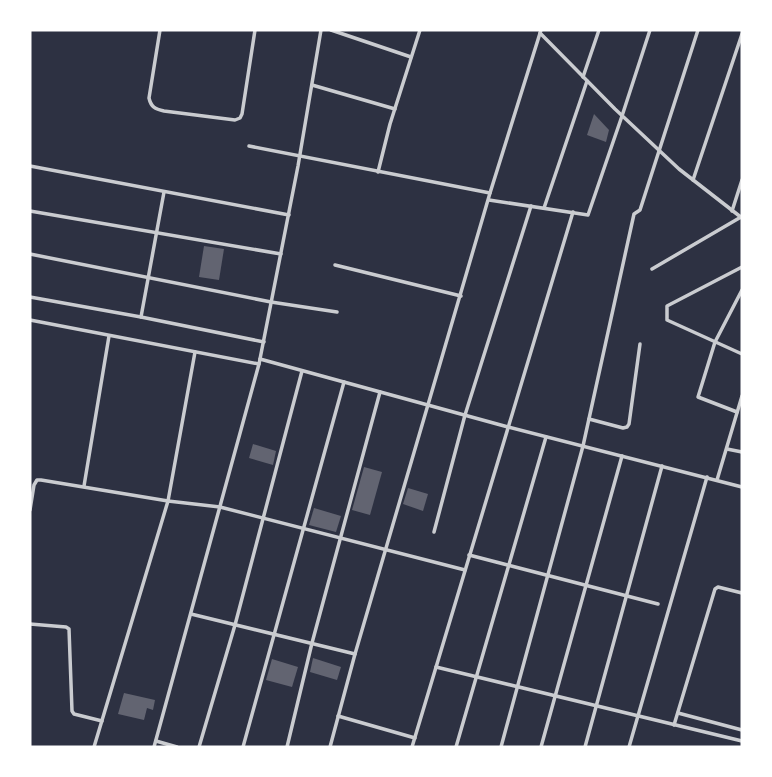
<svg xmlns="http://www.w3.org/2000/svg" width="772" height="777" font-family="'Open Sans',sans-serif">
<style>
.building{fill:#626471}
.lines{fill:none;stroke-linecap:round;stroke-linejoin:round}
.minor{stroke:#caccd0;stroke-width:3.5}
</style>
<rect width="100%" height="100%" fill="#2d3142"/>
<g class="building">
<path d="M594,114l15,16 -3,12 -19,-7z"/>
<path d="M204,246l20,3 -5,31 -20,-3z"/>
<path d="M253,444l23,7 -3,14 -24,-7z"/>
<path d="M364,467l18,5 -12,43 -18,-5z"/>
<path d="M408,488l20,6 -5,17 -20,-7z"/>
<path d="M314,508l27,8 -5,16 -27,-7z"/>
<path d="M313,658l28,9 -4,13 -27,-8z"/>
<path d="M272,659l26,8 -6,20 -26,-7z"/>
<path d="M124,693l31,7 -2,10 -6,-2 -3,12 -26,-6z"/>
</g>
<g class="lines">
<g class="minor">
<path d="M160,30l-11,68c2,9 6,11 15,13l71,9 5,-2 2,-4 13,-84"/>
<path d="M331,30l80,27"/>
<path d="M540,33l75,76 64,60 63,49"/>
<path d="M583,77l16,-47"/>
<path d="M312,85l83,24"/>
<path d="M249,146l241,47"/>
<path d="M30,166l259,49"/>
<path d="M378,172l12,-48 30,-94"/>
<path d="M693,180l49,-146"/>
<path d="M489,200l99,15 34,-99 28,-86"/>
<path d="M544,208l43,-127"/>
<path d="M30,211l251,43"/>
<path d="M732,211l10,-31"/>
<path d="M30,254l241,48 66,10"/>
<path d="M335,265l126,31"/>
<path d="M742,267l-75,39v14l75,34"/>
<path d="M652,269l89,-52"/>
<path d="M30,297l111,20 123,25"/>
<path d="M141,317l23,-125"/>
<path d="M30,320l229,44"/>
<path d="M260,359l248,68 234,60"/>
<path d="M737,412l-39,-15 17,-55 27,-52"/>
<path d="M589,419l34,9 4,-1 2,-3 11,-80"/>
<path d="M727,449l15,3"/>
<path d="M717,480l25,-84"/>
<path d="M84,486l25,-150"/>
<path d="M30,510l4,-25 3,-5h4l127,21 27,-149"/>
<path d="M434,532l31,-117 66,-209"/>
<path d="M469,555l189,49"/>
<path d="M191,614l164,40"/>
<path d="M30,624l36,3 3,2 3,82 2,3 28,7"/>
<path d="M436,667l306,74"/>
<path d="M678,713l64,17"/>
<path d="M338,716l77,22"/>
<path d="M674,725l41,-136 3,-2 24,6"/>
<path d="M156,741l21,6"/>
<path d="M94,747l74,-246 52,6 245,63"/>
<path d="M154,747l105,-383 39,-198 23,-136"/>
<path d="M199,747l36,-122 67,-254"/>
<path d="M243,747l101,-365"/>
<path d="M287,747l25,-104 68,-251"/>
<path d="M330,747l25,-93 135,-461 51,-163"/>
<path d="M412,747l161,-535"/>
<path d="M456,747l90,-310"/>
<path d="M501,747l82,-301 51,-232 6,-4 58,-180"/>
<path d="M541,747l81,-291"/>
<path d="M585,747l77,-281"/>
<path d="M629,747l78,-270"/>
</g>
</g>
<rect width="772" height="777" fill="none" stroke="#ffffff" stroke-width="63"/>
</svg>
